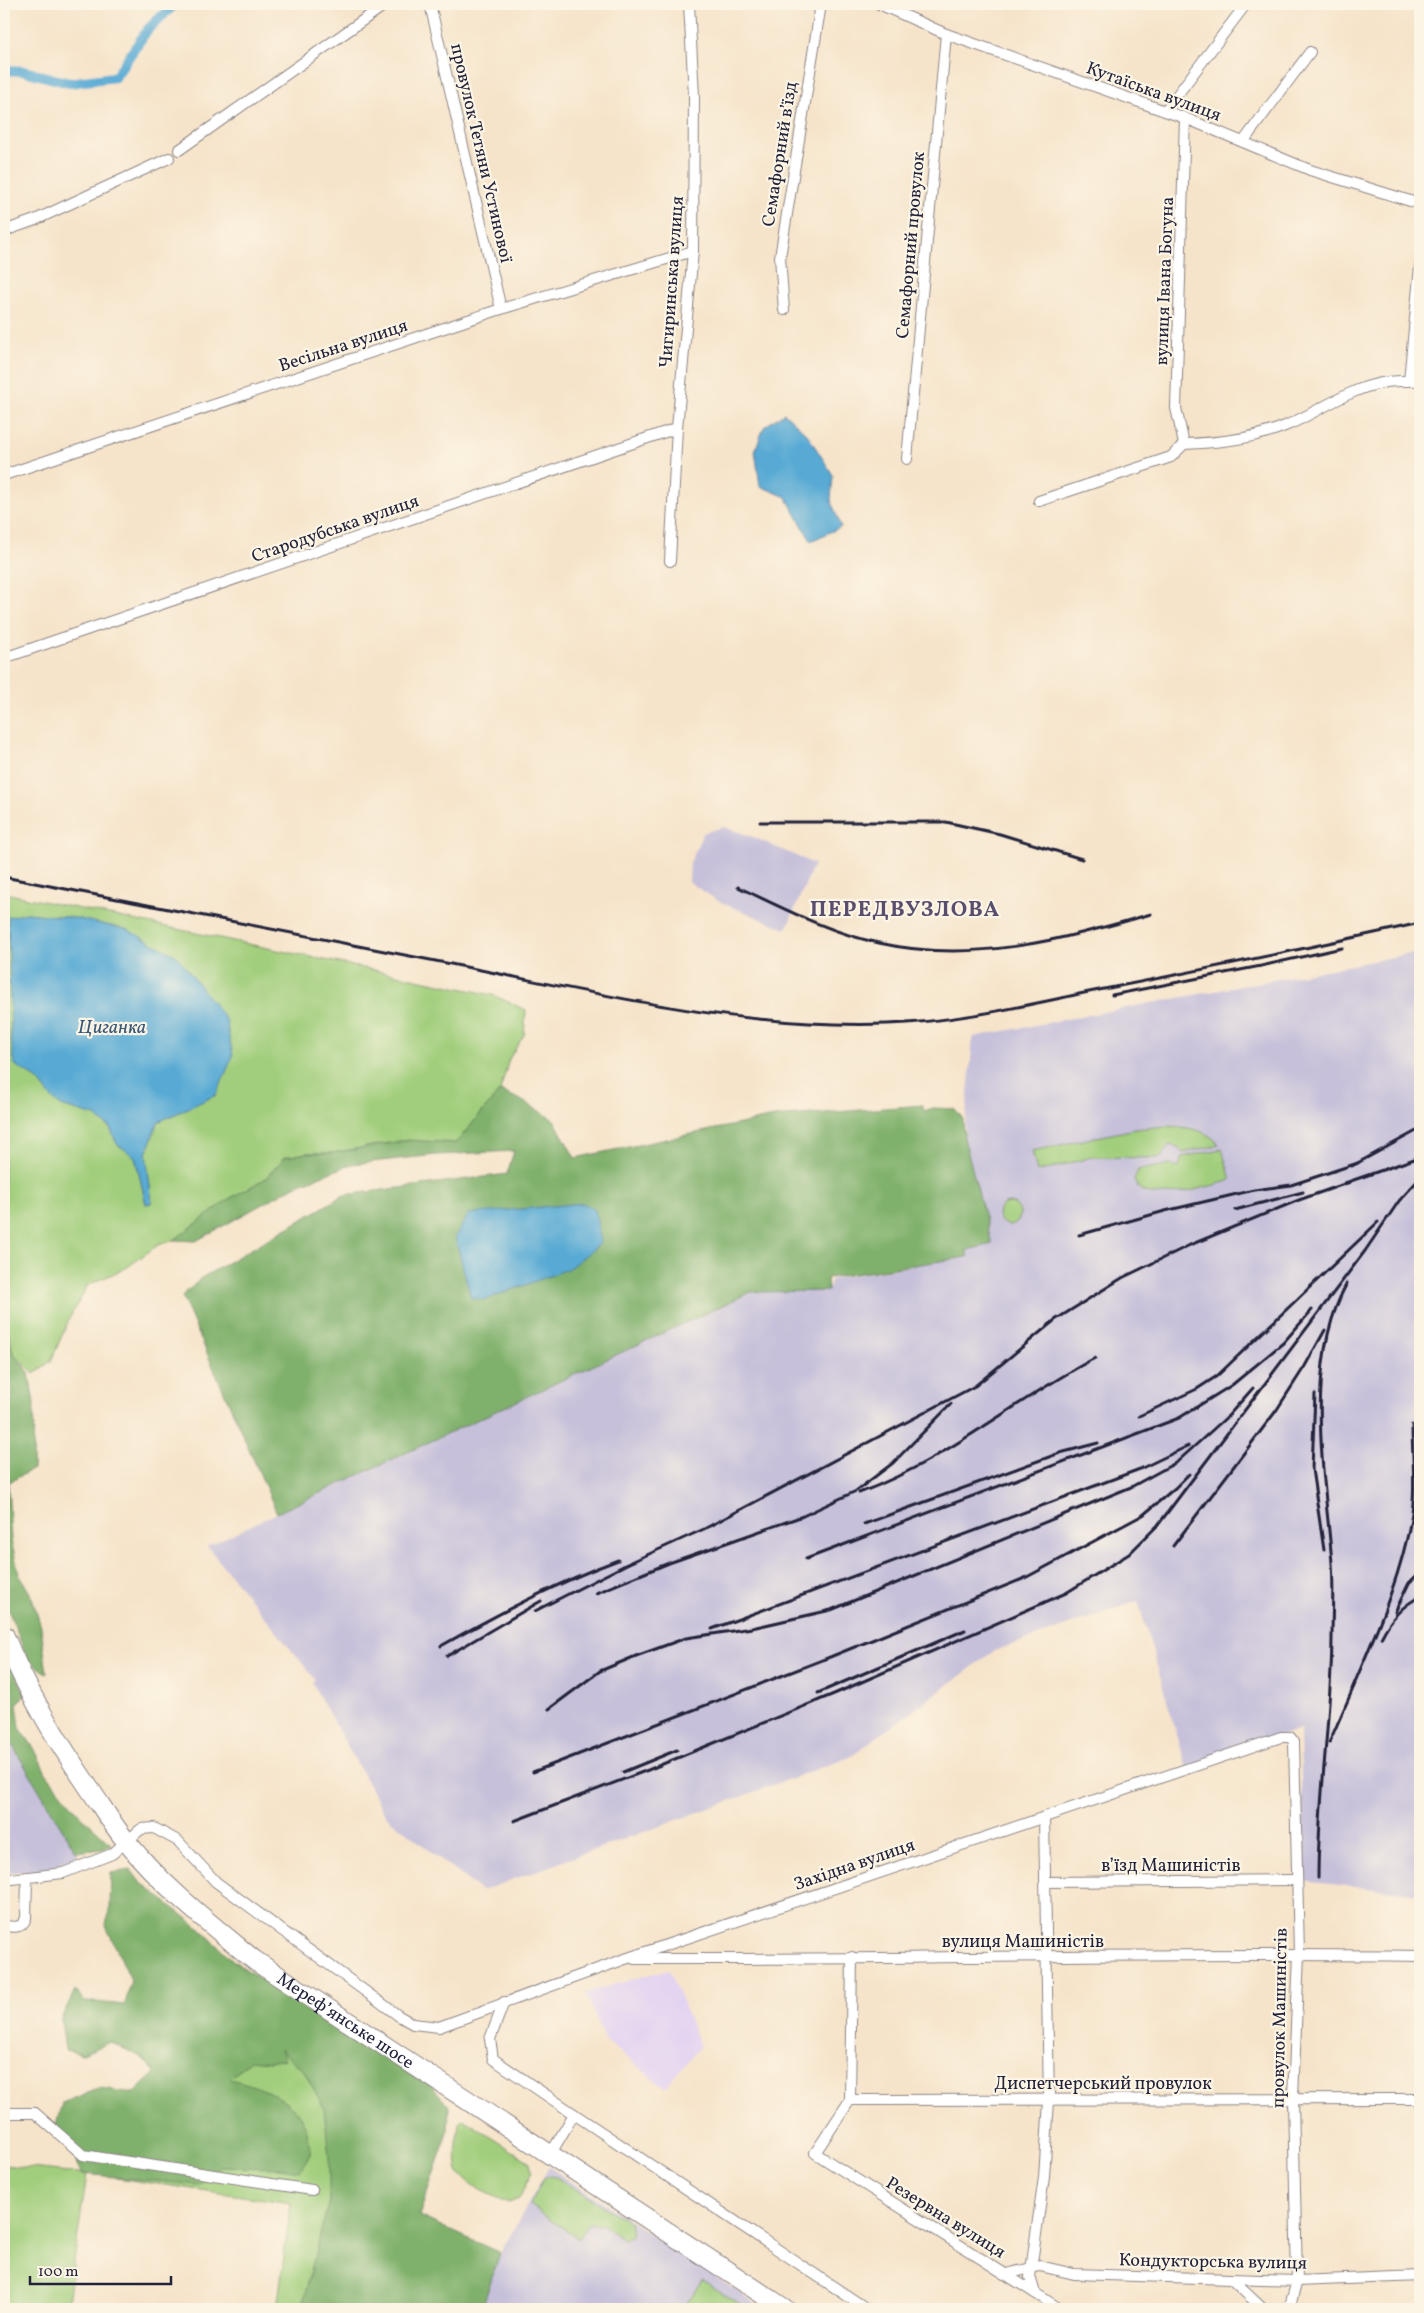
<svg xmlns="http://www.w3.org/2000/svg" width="1424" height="2313" font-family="Vollkorn,serif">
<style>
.built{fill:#e3d3f2}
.industrial{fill:#c6c0da}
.green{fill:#a1ce7c;stroke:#62785c;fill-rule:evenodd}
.forest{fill:#80b16c;stroke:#516a54}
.water{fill:#59aad4;stroke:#3e6688}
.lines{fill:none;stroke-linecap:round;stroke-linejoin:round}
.canal{stroke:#59aad4;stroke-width:10}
.street-casing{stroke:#8c8382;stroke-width:12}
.highway-casing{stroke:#8c8382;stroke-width:21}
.street{stroke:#fff;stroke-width:10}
.highway{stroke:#fff;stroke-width:19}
.rail{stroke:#22223b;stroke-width:3}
.labels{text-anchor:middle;stroke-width:4.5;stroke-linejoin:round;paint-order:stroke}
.street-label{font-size:18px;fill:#22223b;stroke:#fcf5e5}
.water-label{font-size:19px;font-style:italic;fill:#385878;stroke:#fcf5e5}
.district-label{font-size:22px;font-weight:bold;letter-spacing:1px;fill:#5a4e6f;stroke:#fcf5e5}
</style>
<rect width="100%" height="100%" fill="#fcf5e5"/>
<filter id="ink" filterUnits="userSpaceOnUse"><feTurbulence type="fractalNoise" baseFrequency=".02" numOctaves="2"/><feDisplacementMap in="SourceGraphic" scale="10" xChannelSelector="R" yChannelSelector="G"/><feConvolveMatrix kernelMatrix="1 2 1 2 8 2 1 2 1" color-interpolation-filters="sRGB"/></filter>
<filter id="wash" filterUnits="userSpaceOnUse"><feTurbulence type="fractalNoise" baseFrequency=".0096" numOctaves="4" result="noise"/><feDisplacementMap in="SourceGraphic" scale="20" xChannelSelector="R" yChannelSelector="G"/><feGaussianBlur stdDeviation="1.12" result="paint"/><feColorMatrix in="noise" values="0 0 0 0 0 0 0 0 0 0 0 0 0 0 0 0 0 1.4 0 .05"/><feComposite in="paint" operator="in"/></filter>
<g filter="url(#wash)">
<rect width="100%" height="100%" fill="#f6e4ca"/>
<path class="built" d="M669,1969l31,77 -35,42 -59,-47 -21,-48z"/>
<g class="industrial">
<path d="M724,827l29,10 61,27 -28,65 -66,-27 -31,-20 1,-19 13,-30z"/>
<path d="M1420,952v942l-117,-13 -3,-152 -113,40 -49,-168 -144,50 -144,106 -369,134 -95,-75 -74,-133 3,-4 -108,-133 544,-254 79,-5 1,-8 136,-22v-7l25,-6 -28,-106 9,-101z"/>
<path d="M4,1731l74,124 -31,15 -43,3z"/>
<path d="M549,2167l215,142h-300l19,-4 12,-43z"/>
</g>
<g class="green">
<path d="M4,893l489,102 33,15 -2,25 -15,24 -9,32 -46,54 -48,-5 -74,13h-25l-22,4 -19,21 -37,21 -52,40 -19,6 -32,23 -38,17 -18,32 -19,44 -17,13 -21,-21 -9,-42zM27,913l48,5 53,12 88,165 -58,27 -12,32 6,49 -6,1 -11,-48 -18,-12 -7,-16 -15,-12 -34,-10 -9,-8 -14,-18 -24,-17z"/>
<path d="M1167,1126c18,1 41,3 52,19l-36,8 -5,-6 -9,-2 -8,12 -4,1 -65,-1 -55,15 -5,-21 103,-22z"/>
<path d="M1222,1149l9,31c-19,6 -73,22 -90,10 -3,-2 -5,-7 -7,-10l4,-10 31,-5 10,2 3,-10z"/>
<circle cx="1009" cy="1214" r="11"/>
<path d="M4,1357l17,46 -17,21z"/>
<path d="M296,2041l44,74 -12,91 -22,103h-29l14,-106 -175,-25 68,-71 38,-63z"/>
<path d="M463,2119l67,43 2,10 -13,27 -10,4c-14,-7 -51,-20 -52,-37 -2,-13 1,-29 2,-43z"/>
<path d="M4,2165l83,9 -20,135h-63z"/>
<path d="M550,2176l6,1 74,46 2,12 -8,5 -22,-15 -13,-2 -10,16 -49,-34 14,-27z"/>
<path d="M702,2280l46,29h-65z"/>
</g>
<g class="forest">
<path d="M500,1091l19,8 35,21 21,38 199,-41 149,-12v6l11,-3 21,1 8,10 1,19 28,106 -25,6v7l-140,21 1,13 -77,1 -474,221 -95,-217 21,-19 141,-82 163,-21 7,-23 -78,4 -84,9 -57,22 -99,55 -22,-1 55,-41 37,-21 19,-21 22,-4h25l77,-13 47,3z"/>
<path d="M4,1319l9,34 16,20 5,30 -1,66 -25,14 3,57 8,34 12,21 10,32 6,47 -19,-14 -24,-61v-180l10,-28 -10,-14z"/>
<path d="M4,1647l21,47 -8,10 3,24 14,20 12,25 33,41 32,30 -8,5 -27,3 -72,-121z"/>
<path d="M131,1870l9,12 57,44 37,35 85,58 114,68 16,19 -1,26 -29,84 81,37 -17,52 -19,4h-163l28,-108v-43l-5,-50 -20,-37 -24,-22 5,10 -16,3 -19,-2 -20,19c32,8 74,22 78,59 1,5 3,11 2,16 -2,5 -7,12 -10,17l-19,-3 -62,-1 -20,18 -116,-11 -27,-50 6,-21 38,-15 34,5 21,-20 -14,-16 -31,-15 -27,12 -18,-4 -4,-31 14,-29 10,11 40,4 6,-25 -26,-56 5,-16 1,-35z"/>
</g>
<g class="water">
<path d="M784,413l23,21 26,41 -2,25 10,27 -30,14 -25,-44 -26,-11 -5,-35 9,-24z"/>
<path d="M27,913l48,5 53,12 49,26 49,64 7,36 -17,39 -58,27 -12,32 6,49 -6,1 -11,-47 -18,-13 -7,-16 -15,-12 -34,-10 -9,-8 -14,-18 -24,-16 -3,-25 -3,-122z"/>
<path d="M583,1203l12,7 6,33 -33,26 -83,31 -14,-2 -16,-61 14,-23z"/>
</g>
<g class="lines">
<path class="canal" d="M4,70l20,1 45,12 46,-6 33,-48 27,-25"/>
</g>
</g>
<g filter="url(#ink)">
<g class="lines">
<g class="street-casing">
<g id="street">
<path d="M430,4l71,305"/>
<path d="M879,4l67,30 239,84 125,52 110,34"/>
<path d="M1165,111l81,-107"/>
<path d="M1243,142l67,-90"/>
<path d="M179,150l207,-146"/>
<path d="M4,231l31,-11 134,-62"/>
<path d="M784,310l-4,-53 41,-253"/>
<path d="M1409,381l11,-115"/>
<path d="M1184,444l-8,-36 9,-290"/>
<path d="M907,459l39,-425"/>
<path d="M4,475l497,-166 192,-58"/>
<path d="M1039,501l132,-44 13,-13c33,-1 70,-5 101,-18 32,-13 63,-37 97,-43 12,-3 26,-1 38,-3"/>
<path d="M670,561l7,-133 16,-177 1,-155 -5,-92"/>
<path d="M4,658l673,-230"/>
<path d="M4,1880l59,-7 49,-19 29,-25 13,-1 24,13 38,41 183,134 14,8 26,3 186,-68 656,-222h9l4,5 5,212 -6,144 4,183 -8,28"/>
<path d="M1045,1882l252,-2"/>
<path d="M4,1926c10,1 18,3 22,-8l1,-41"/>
<path d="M634,1959c262,1 524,-7 786,-3"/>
<path d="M504,2002l-14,37 3,20 81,55 -24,41"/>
<path d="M850,2100l2,-143"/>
<path d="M4,2113h31l48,42 229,35"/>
<path d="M574,2114l293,195"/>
<path d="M1006,2274l34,-8 34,8 223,7 123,-5"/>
<path d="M1231,2279l32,30"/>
<path d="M1035,2293l-5,-16 14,-100 5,-76 -5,-284"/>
<path d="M1060,2309l-245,-156 35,-53 570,-1"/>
</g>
</g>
<g class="highway-casing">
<g id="highway">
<path id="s1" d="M4,1635c22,55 52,104 85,153 12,17 23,36 37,53 36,45 83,82 128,119l531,349"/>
</g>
</g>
<use href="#street" class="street"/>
<use href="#highway" class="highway"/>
<g class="rail">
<path d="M760,822h186l54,12 82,25"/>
<path d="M4,877c149,30 298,57 447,87 146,29 287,65 436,60 71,-2 139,-19 207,-33 109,-21 218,-44 326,-68"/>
<path d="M738,887c45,21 92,46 141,56 93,21 182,-3 272,-29"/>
<path d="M1112,995l149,-29 81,-18"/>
<path d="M1352,1166l68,-37"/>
<path d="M1345,1183l75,-26"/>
<path d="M1235,1210l68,-18"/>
<path d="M1079,1235l86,-24 89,-21 37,-5 67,-22"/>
<path d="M1315,1394l-3,75 12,81"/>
<path d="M1139,1416l58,-27 20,-13 161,-154"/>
<path d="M859,1493c86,-32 156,-93 236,-135"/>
<path d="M864,1524l196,-71 38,-10"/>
<path d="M1173,1546l103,-135 29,-45 20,-36"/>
<path d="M806,1559l373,-141 53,-33 51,-42 29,-33"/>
<path d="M596,1593l73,-30 134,-47 53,-25 37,-28 58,-59"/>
<path d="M535,1611l92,-47 77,-35 271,-143 80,-66 67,-42 68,-33 109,-45 51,-18"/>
<path d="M1395,1612l14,-29 11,-11"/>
<path d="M712,1629l428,-160 48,-23"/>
<path d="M1381,1638c9,-18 21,-33 39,-41"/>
<path d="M441,1646c57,-32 115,-63 177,-86"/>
<path d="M447,1656l94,-55"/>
<path d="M1352,1689c24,-57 50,-114 60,-176 4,-28 0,-60 0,-88"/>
<path d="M818,1693l147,-63"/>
<path d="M549,1709l51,-38 36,-15 50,-18 66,-10 79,-18 300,-123 46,-25 52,-47 24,-27"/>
<path d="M1329,1743l26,-59"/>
<path d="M533,1772l292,-113 200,-81 118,-63 32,-27 14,-14"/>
<path d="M623,1772l54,-22"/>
<path d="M514,1821l134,-51 186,-76 232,-101 63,-39 29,-29 207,-274 34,-50 21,-23"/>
<path d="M1318,1878c0,-80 13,-159 14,-239 0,-25 2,-51 0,-76 -7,-88 -29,-199 15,-280"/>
</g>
</g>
</g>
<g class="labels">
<g class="street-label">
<text transform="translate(1154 91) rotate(20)" y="6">Кутаїська вулиця</text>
<text transform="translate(482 153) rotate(77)" y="6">провулок Тетяни Устинової</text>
<text transform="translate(779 154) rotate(-81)" y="6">Семафорний в’їзд</text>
<text transform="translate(910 245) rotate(-85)" y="6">Семафорний провулок</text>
<text transform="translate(1164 281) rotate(-88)" y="6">вулиця Івана Богуна</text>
<text transform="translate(671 282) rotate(-86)" y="6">Чигиринська вулиця</text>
<text transform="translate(343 345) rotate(-18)" y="6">Весільна вулиця</text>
<text transform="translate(335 528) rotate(-19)" y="6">Стародубська вулиця</text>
<text transform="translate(854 1864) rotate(-19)" y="6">Західна вулиця</text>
<text x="1171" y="1871">в’їзд Машиністів</text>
<text x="1023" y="1947">вулиця Машиністів</text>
<text transform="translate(1279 2018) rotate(-89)" y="6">провулок Машиністів</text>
<text dy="6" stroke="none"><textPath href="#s1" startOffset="525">Мереф’янське шосе</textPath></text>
<text x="1103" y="2089">Диспетчерський провулок</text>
<text transform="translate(946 2217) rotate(32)" y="6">Резервна вулиця</text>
<text transform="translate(1213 2261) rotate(1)" y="6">Кондукторська вулиця</text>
</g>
<g class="water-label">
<text x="112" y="1033">Циганка</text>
</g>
<g class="district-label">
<text x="905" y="916">ПЕРЕДВУЗЛОВА</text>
</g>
</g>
<rect width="1424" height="2313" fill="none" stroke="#fcf5e5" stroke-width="20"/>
<path d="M30 2276v8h141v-8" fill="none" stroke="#22223b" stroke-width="2.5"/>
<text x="38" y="2276" font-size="15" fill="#22223b" stroke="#fcf5e5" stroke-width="4" paint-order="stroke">100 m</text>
</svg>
